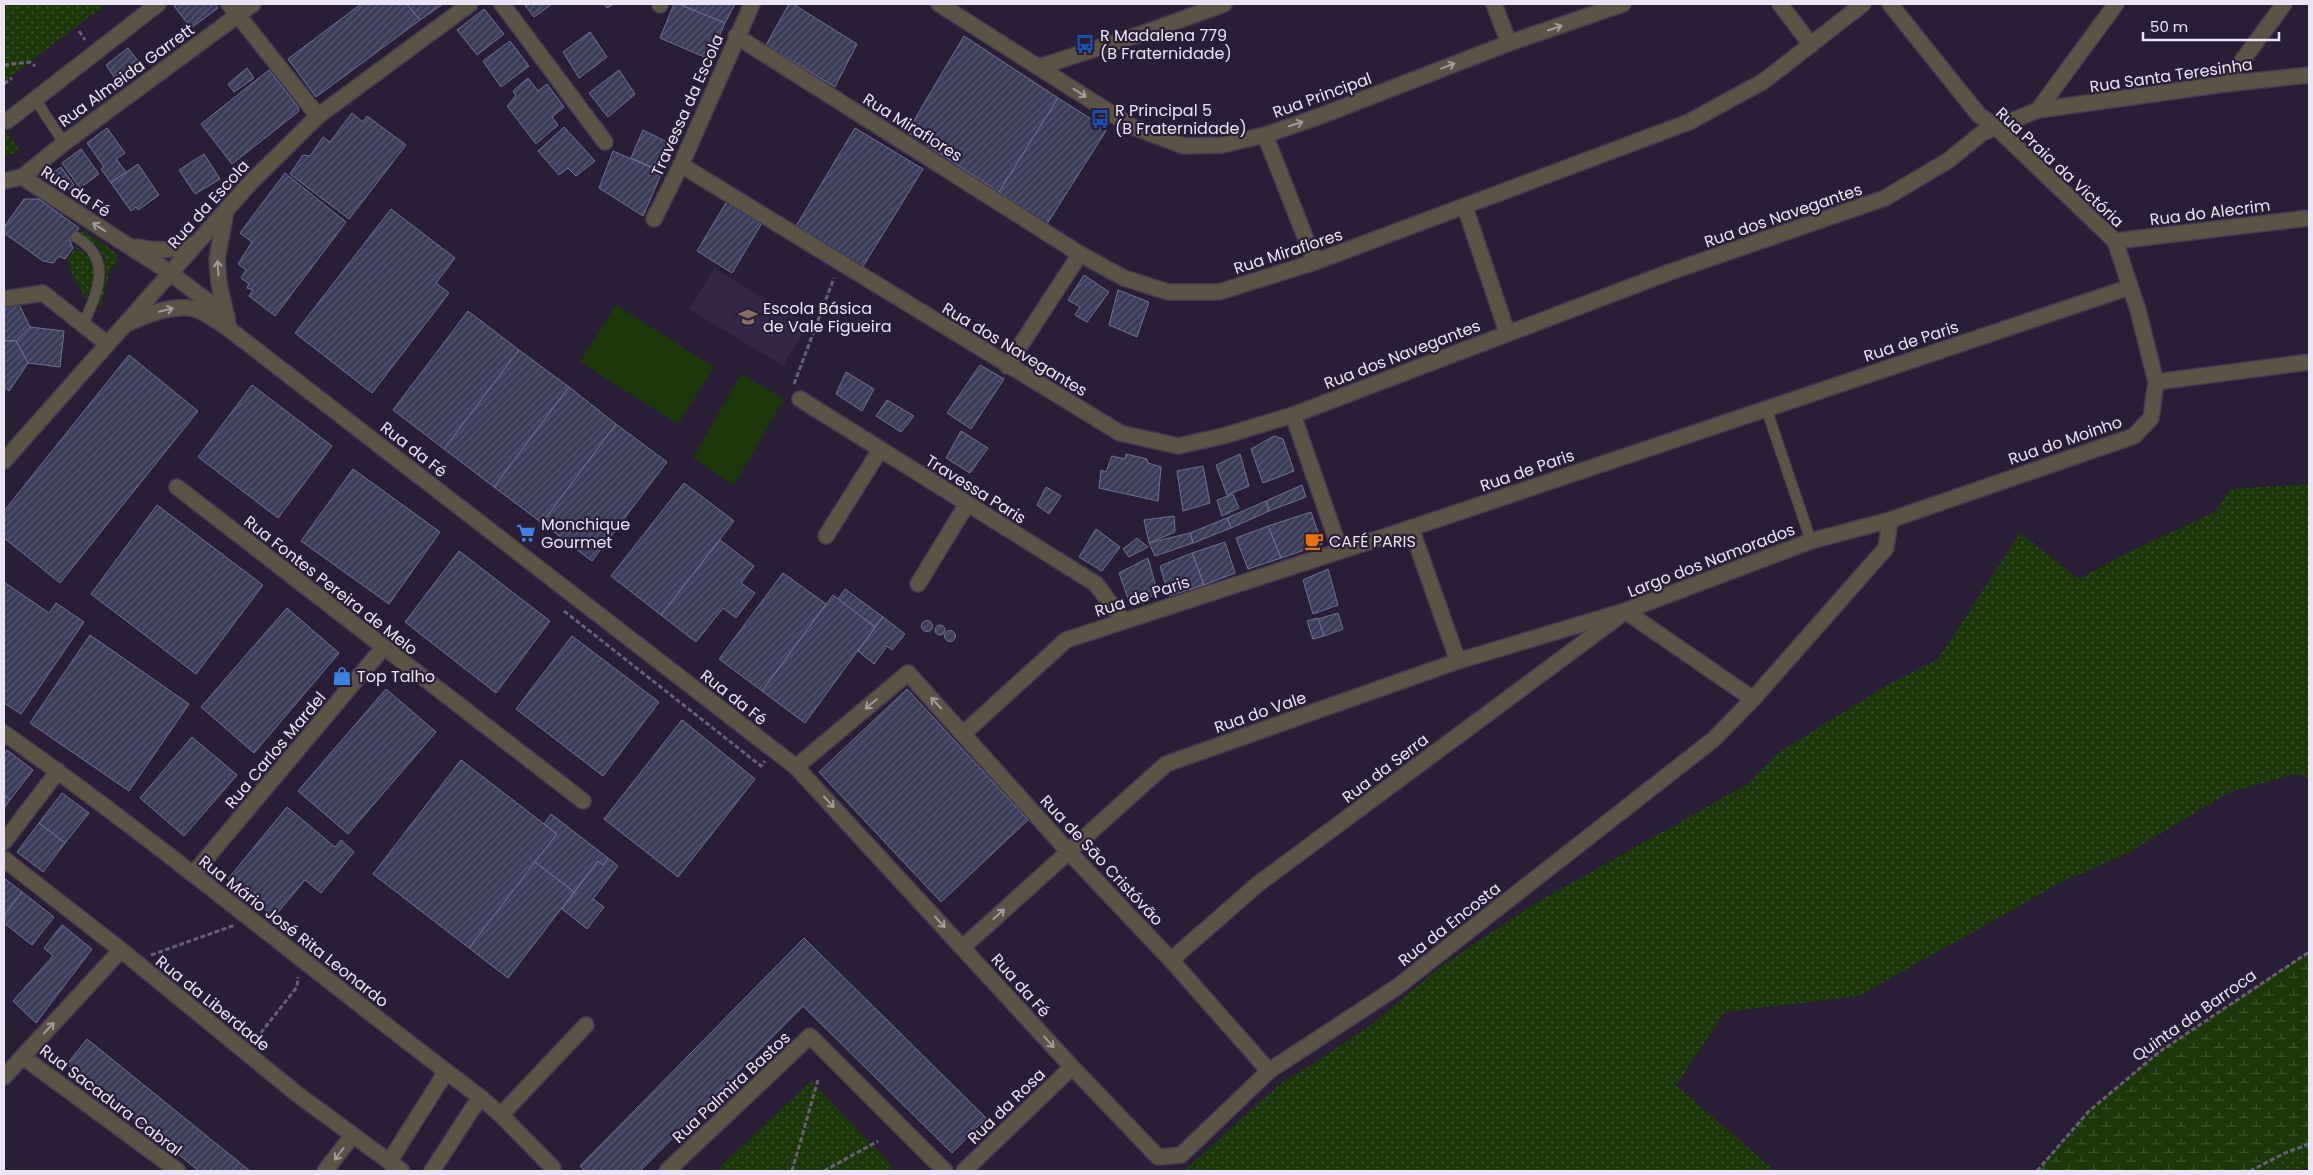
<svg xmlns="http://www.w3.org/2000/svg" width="2313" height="1175" font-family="Poppins,sans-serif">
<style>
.built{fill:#342645}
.green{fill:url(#green-dots)}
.wetland{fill:url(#wetland-marsh)}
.pitch{fill:#1c380b}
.building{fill:url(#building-hatch);stroke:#707292}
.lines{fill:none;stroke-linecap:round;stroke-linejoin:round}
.service-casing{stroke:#453a52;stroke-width:12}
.minor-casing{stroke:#453a52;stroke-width:18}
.path{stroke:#6a6076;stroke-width:3;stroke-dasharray:5 2.5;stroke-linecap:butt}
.service{stroke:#5a5346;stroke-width:10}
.minor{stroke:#5a5346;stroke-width:15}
.oneway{stroke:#a29c9e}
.labels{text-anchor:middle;stroke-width:4.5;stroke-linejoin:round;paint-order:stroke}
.poi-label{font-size:16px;fill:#ebe4f5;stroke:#2a1e37;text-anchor:start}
.street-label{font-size:16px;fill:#ebe4f5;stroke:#2a1e37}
</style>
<defs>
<pattern id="green-dots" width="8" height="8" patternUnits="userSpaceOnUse" patternTransform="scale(1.25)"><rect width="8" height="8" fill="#1c380b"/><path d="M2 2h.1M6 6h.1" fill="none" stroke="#3d552f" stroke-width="1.8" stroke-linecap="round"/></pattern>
<pattern id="wetland-marsh" width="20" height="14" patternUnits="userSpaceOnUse" patternTransform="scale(1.25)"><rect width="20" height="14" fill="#1c380b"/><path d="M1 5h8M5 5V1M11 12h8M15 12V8" fill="none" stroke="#3d552f"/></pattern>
<pattern id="building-hatch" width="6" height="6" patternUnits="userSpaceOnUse" patternTransform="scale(1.25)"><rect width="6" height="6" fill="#3a3c59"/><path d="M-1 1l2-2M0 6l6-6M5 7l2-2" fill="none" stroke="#575871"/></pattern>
</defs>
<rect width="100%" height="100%" fill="#2a1e37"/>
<path class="built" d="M714,268l94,57 -25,41 -94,-57z"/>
<g class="green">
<path d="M4,4h102l-102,78z"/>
<path d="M4,129l16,22 -16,6z"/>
<path d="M84,230l33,24v9l-7,6 -9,39 -3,-2 7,-47 -7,-13 -18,-13z"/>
<path d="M76,247c23,17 21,24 12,49l-6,3 1,-6 -13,-22 1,-6 -4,-5z"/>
<path d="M2309,484v295l-14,-5 -67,19 -100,60 -66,29 -203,114 -134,16 -49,73 99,86h-597l7,-1 97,-88 22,-12 67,-45 69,-58 99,-66 209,-117 30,-31 109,-68 51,-26 82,-126 59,46 48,-26 88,-41 16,-23z"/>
<path d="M811,1081l82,86 -4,4h-173z"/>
<path d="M2309,1144v23l-11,4h-48l35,-18z"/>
</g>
<path class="wetland" d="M2309,952v192l-24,9 -35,18h-213l51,-59 71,-60z"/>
<g class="pitch">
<path d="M616,305l98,62 -36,57 -98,-62z"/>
<path d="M741,374l43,25 -50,86 -41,-27z"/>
</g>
<g class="building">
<path d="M177,4h38l3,4 -27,20 -17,-22z"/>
<path d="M361,4h46l13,16 -104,77 -28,-38z"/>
<path d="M407,4h36l-23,16z"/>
<path d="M524,4h28l-18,13z"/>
<path d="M604,4h10l-7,4z"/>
<path d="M674,4h5l46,19 -16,36 -49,-21z"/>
<path d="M679,4h56l-10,19z"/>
<path d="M789,4h4l64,40 -22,43 -69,-42z"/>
<path d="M484,9l20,25 -27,21 -20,-25z"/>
<path d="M590,32l17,25 -28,21 -16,-26z"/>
<path d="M964,36l94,62 -59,94 -92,-60z"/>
<path d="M510,41l19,25 -28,21 -18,-26z"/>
<path d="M128,48l14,18 -23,18 -13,-19z"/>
<path d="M247,68l7,10 -20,14 -6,-8z"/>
<path d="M269,70l29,37 1,4 -67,53 -31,-40z"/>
<path d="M619,70l16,24 -27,23 -19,-24z"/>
<path d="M528,78l10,13 9,-7 17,23 -12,10 6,8 -22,19 -29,-38 9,-10 -3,-5z"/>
<path d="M1058,98l49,31 -60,95 -48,-32z"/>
<path d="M352,113l11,9 4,-6 39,29 -57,74 -59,-45 13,-19 7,1 13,-19 7,5z"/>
<path d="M564,127l31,34 -19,15 -8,-8 -9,7 -21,-24z"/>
<path d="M107,128l18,25 -9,6 10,13 -15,11 -10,-14 3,-2 -17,-24z"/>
<path d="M855,128l68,41 -61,99 -66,-42z"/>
<path d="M643,130l26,13 -11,27 -27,-12z"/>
<path d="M81,149l18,25 -19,14 -18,-25z"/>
<path d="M613,151l49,21 -19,44 -44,-28z"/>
<path d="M204,154l16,25 -25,15 -16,-24z"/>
<path d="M138,164l21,31 -21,15 -2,-3 -5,4 -20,-28z"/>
<path d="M61,167l13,18 -10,7 -14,-17z"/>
<path d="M285,173l61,49 -71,94 -26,-20 4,-6 -6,-2 2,-4 -8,-6 5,-8 -8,-6 14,-22 -12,-9z"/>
<path d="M24,199h15l40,29 -9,13 3,7 -8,11 -6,-3 -6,7 -10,-2 -39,-28v-6z"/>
<path d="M727,201l35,22 -30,50 -35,-22z"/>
<path d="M391,209l64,49 -19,25 13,10 -77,100 -77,-60z"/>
<path d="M1084,275l25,17 -22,30 -12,-7 5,-8 -12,-7z"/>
<path d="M1118,290l31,12 -12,35 -28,-12z"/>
<path d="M17,300l13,27 -14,14h-12v-36z"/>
<path d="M468,311l51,39 -75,99 -51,-39z"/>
<path d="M30,327l34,4 -4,36 -32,-4 -12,-22z"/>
<path d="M4,341h12l12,22 -19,28 -5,-4z"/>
<path d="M519,350l50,37 -75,100 -50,-38z"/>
<path d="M129,355l69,56 -138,172 -56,-45v-27z"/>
<path d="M980,365l24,14 -33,50 -24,-16z"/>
<path d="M846,372l28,17 -12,22 -26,-17z"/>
<path d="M252,385l80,61 -54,72 -80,-61z"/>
<path d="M569,387l47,37 -74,99 -48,-36z"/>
<path d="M887,400l27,16 -13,16 -25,-16z"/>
<path d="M616,424l51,38 -75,99 -50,-38z"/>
<path d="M961,431l27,17 -18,25 -24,-15z"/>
<path d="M1274,436l9,3 11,32 -31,12 -12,-34z"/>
<path d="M1126,454l21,5 1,4 13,4 -3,34 -59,-13 2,-18 5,2 6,-16 13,3z"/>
<path d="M1240,454l9,32 -22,9 -11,-30z"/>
<path d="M1203,466l7,37 -27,8 -6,-40z"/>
<path d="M353,469l87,63 -51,72 -88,-63z"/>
<path d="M684,483l50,38 -73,94 -50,-39z"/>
<path d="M1302,485l4,12 -37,14 -3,-10z"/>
<path d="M1046,487l15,9 -12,18 -12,-9z"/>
<path d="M1233,494l6,14 -17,8 -5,-16z"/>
<path d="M1266,501l3,10 -38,17 -4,-10z"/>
<path d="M157,505l106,80 -67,89 -105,-80z"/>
<path d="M1311,512l11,32 -41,14 -13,-32z"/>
<path d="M1174,516l1,16 -26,11 -5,-23z"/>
<path d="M1227,518l4,10 -38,15 -3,-10z"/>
<path d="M1268,526l13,32 -33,11 -12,-31z"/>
<path d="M1096,529l24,18 -18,24 -23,-14z"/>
<path d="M1190,533l3,10 -38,13 -6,-13z"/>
<path d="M1137,538l11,9 -19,10 -6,-8z"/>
<path d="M720,540l34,26 -13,17 14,10 -19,25 -13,-10 -27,34 -35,-27z"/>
<path d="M1225,542l10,31 -31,12 -12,-32z"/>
<path d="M459,551l91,70 -54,72 -91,-71z"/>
<path d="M1192,553l12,32 -35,11 -9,-30z"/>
<path d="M1148,558l8,29 -5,10 -21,7 -11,-31z"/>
<path d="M1328,569l10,36 -25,9 -10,-34z"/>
<path d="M783,573l43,31 -64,87 -43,-32z"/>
<path d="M4,582l45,31 7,-10 28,19 -63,92 -17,-11z"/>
<path d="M845,589l38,28 -8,10 -37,-28z"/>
<path d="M833,595l42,32 -70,96 -43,-32z"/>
<path d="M287,608l52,45 -85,100 -53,-46z"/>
<path d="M1338,613l5,16 -19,7 -6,-17z"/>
<path d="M883,617l22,17 -13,16 -5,-4 -13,18 -16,-13z"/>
<path d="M1318,618l6,18 -11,3 -6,-18z"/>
<circle cx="927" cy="626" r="5.5"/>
<circle cx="940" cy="630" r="5"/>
<circle cx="950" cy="636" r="5.5"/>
<path d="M90,635l99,69 -60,87 -99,-68z"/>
<path d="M572,636l87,66 -56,74 -87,-67z"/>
<path d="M386,689l50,43 -88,102 -50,-43z"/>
<path d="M907,689l121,131 -87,82 -122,-130z"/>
<path d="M682,720l73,59 -77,98 -74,-58z"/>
<path d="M192,737l45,38 -53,61 -44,-38z"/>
<path d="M7,750l26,20 -23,30 -6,-5v-41z"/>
<path d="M461,760l96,74 -88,114 -96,-74z"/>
<path d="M62,793l27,20 -24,30 -26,-20z"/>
<path d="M4,795l6,5 -6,8z"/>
<path d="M287,807l48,40 6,-7 13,12 -33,41 -16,-13 -31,37 -46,-38z"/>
<path d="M551,814l57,44 -5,7 -5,-4 -24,31 -39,-30 22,-28 -13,-10z"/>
<path d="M39,823l26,20 -22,29 -26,-20z"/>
<path d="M608,858l10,8 -25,33 11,8 -17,22 -25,-20 36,-48 5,4z"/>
<path d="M535,862l39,30 -66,86 -39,-30z"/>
<path d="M4,878l18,14 -18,24z"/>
<path d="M22,892l32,25 -22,28 -28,-22v-7z"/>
<path d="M62,925l30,24 -56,74 -23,-22 40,-45 -9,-8z"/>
<path d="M804,938l182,180 -34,35 -149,-147 -163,165h-55l-5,-5z"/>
<path d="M87,1039l163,132h-51l-132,-107z"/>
</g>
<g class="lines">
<g class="service-casing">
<g id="service">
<path d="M35,99l29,44"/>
<path d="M76,237c38,22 21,56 7,88"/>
<path d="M1766,408l45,133"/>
</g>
</g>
<g class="minor-casing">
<g id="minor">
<path d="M229,4l89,112"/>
<path d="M502,4l103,138"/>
<path d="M660,4v1"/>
<path d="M939,4l194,123 51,19 38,-1 43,-10 50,-17 194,-75 114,-39"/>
<path d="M1494,4l15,39"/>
<path d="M1780,4l31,41"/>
<path d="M736,36l344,218 44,24 44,14h51l96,-30 374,-140 75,-41 99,-77"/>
<path d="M1039,67l108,-35 77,-28"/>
<path d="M2225,84l59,-80"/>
<path d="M2038,110l187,-26 84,-9"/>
<path d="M7,121l151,-117"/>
<path d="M1265,135l50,127"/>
<path d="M681,165l439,268 58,13 45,-10 70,-21 377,-143 215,-74 64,-38 33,-27 56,-23 78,-106"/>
<path d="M22,177l42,-34 189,-139"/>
<path d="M4,181l18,-4 147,95 58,44"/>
<path d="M1465,207l42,125"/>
<path d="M654,219l27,-54 71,-161"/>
<path d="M2115,241l194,-23"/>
<path d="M137,247c21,5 37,3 58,-3"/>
<path d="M4,299l39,-6 63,50"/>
<path d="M126,324c21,-9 45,-20 69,-15 11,3 24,14 34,20l-10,-46 -2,-24 9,-48"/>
<path d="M229,329l567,438 276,300 86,90 23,-2 88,-84 128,-84 317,-248 39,-40"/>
<path d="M1007,366l73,-112"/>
<path d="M2156,382l153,-20"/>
<path d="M800,399l296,185 27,36"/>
<path d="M1293,415l47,135"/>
<path d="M4,461l247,-279 67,-66 152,-112"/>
<path d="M177,487l406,314"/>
<path d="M1890,520l-4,28 -133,151 -128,-88 186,-70 79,-21 244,-84 17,-18 5,-36 -18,-72 -23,-69 -118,-113 -18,-13 -89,-111"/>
<path d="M1411,528l47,133"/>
<path d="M826,536l54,-86"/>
<path d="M918,584l49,-80"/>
<path d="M4,733c163,115 316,244 476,364l21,18 52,53"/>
<path d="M964,733l102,-93 345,-112 719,-241"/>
<path d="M796,767l112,-94 160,178 103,109 98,111"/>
<path d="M4,842l54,-71"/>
<path d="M4,859l117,91 176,144 105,77"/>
<path d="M193,874l190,-226"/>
<path d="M963,947l203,-183 292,-103 167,-50"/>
<path d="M1171,960l87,-76 360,-267"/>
<path d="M23,1057l155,114"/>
<path d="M4,1077l117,-127"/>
<path d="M501,1115l85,-90"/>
<path d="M389,1162l57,-90"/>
<path d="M325,1171l27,-35"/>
<path d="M432,1171l48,-74"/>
<path d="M667,1171l143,-135 135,135"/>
<path d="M964,1171l108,-104"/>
</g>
</g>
<g class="path">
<path d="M79,31l6,9"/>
<path d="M4,65l26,-3 5,4"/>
<path d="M4,84l8,-6"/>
<path d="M794,384l40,-106"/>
<path d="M564,611l197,155 4,-5"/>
<path d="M151,955l84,-30"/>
<path d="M256,1039l41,-52 1,-10"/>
<path d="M792,1171l26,-91"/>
<path d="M824,1171l54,-30"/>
<path d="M2037,1171l51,-59 71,-60 150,-100"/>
<path d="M2250,1171l35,-18 24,-9"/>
</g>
<use href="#service" class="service"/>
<use href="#minor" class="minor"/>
</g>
<defs><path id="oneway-shaft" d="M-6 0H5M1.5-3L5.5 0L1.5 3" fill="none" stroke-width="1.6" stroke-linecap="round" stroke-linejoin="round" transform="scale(1.25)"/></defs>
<g class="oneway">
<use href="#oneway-shaft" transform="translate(1555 28) rotate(-19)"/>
<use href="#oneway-shaft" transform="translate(1448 66) rotate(-21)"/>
<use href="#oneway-shaft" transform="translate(1080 93) rotate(33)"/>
<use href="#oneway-shaft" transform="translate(1296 124) rotate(-18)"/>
<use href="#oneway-shaft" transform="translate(99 227) rotate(-147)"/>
<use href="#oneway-shaft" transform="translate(218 268) rotate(-94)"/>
<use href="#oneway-shaft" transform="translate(166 310) rotate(-13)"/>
<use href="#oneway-shaft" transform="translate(936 703) rotate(-133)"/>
<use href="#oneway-shaft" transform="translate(871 704) rotate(140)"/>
<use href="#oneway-shaft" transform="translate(829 802) rotate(47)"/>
<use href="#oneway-shaft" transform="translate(999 914) rotate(-42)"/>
<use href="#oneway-shaft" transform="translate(940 922) rotate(47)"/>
<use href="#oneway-shaft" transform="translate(49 1028) rotate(-47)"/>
<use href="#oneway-shaft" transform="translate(1049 1042) rotate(48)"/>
<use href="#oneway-shaft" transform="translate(339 1154) rotate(127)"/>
</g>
<defs>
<g id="bus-bare" transform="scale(1.5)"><path d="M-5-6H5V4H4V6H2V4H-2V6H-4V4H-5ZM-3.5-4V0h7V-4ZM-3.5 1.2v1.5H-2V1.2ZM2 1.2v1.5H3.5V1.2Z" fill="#1a4fb4" stroke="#2a1e37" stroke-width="2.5" paint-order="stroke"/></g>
<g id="school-bare" transform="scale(1.5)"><path d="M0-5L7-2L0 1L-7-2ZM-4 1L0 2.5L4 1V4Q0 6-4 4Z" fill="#8d6e63" stroke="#2a1e37" stroke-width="2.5" paint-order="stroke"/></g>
<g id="supermarket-bare" transform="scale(1.5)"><path d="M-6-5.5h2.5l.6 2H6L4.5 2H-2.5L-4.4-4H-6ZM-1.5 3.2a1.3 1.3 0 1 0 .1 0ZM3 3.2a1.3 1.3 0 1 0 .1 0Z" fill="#3f7fe0" stroke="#2a1e37" stroke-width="2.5" paint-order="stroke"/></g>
<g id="cafe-bare" transform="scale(1.5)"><path d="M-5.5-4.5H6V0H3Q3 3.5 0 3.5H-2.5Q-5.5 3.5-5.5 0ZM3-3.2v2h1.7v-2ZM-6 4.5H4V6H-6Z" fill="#e8710a" stroke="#2a1e37" stroke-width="2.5" paint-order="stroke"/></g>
<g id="shop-bare" transform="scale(1.5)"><path d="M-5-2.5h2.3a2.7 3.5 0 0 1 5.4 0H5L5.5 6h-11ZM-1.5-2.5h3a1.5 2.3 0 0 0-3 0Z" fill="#3f7fe0" stroke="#2a1e37" stroke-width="2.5" paint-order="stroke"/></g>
</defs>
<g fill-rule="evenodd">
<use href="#bus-bare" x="1085" y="44"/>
<use href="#bus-bare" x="1100" y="119"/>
<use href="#school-bare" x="748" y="317"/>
<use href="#supermarket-bare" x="526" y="533"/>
<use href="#cafe-bare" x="1314" y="541"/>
<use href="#shop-bare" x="342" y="676"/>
</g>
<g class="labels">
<g class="poi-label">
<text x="1100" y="41">R Madalena 779<tspan x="1100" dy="18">(B Fraternidade)</tspan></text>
<text x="1115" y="116">R Principal 5<tspan x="1115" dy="18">(B Fraternidade)</tspan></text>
<text x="763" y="314">Escola Básica<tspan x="763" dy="18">de Vale Figueira</tspan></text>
<text x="541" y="530">Monchique<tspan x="541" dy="18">Gourmet</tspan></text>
<text x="1329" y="547">CAFÉ PARIS</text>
<text x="357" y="682">Top Talho</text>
</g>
<g class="street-label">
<text transform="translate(126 75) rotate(-36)" y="6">Rua Almeida Garrett</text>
<text transform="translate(2171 75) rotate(-8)" y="6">Rua Santa Teresinha</text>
<text transform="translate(1322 95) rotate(-20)" y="6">Rua Principal</text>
<text transform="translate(687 105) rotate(-66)" y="6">Travessa da Escola</text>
<text transform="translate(913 127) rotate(32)" y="6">Rua Miraflores</text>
<text transform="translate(2060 167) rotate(43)" y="6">Rua Praia da Victória</text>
<text transform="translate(76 191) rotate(33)" y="6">Rua da Fé</text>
<text transform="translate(208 204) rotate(-48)" y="6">Rua da Escola</text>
<text transform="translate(2210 212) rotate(-7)" y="6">Rua do Alecrim</text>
<text transform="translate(1783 215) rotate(-19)" y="6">Rua dos Navegantes</text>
<text transform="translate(1288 251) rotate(-18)" y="6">Rua Miraflores</text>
<text transform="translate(1911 341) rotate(-18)" y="6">Rua de Paris</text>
<text transform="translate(1015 349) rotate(31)" y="6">Rua dos Navegantes</text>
<text transform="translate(1402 354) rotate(-21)" y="6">Rua dos Navegantes</text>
<text transform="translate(2065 440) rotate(-19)" y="6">Rua do Moinho</text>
<text transform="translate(414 449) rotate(38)" y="6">Rua da Fé</text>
<text transform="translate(1527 470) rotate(-19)" y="6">Rua de Paris</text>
<text transform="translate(976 489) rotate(32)" y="6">Travessa Paris</text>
<text transform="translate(1711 560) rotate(-21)" y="6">Largo dos Namorados</text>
<text transform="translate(331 585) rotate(38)" y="6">Rua Fontes Pereira de Melo</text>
<text transform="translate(1142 596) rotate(-18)" y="6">Rua de Paris</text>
<text transform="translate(734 697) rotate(38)" y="6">Rua da Fé</text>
<text transform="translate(1260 712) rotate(-19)" y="6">Rua do Vale</text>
<text transform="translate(275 750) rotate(-50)" y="6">Rua Carlos Mardel</text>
<text transform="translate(1385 768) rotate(-37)" y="6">Rua da Serra</text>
<text transform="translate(1102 860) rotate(47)" y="6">Rua de São Cristóvão</text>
<text transform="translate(1449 924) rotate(-38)" y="6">Rua da Encosta</text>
<text transform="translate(294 931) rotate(38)" y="6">Rua Mário José Rita Leonardo</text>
<text transform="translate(1021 985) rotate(48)" y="6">Rua da Fé</text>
<text transform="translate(213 1003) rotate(39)" y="6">Rua da Liberdade</text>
<text transform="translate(2194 1015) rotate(-35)" y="6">Quinta da Barroca</text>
<text transform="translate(731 1087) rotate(-43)" y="6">Rua Palmira Bastos</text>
<text transform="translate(111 1100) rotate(37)" y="6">Rua Sacadura Cabral</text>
<text transform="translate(1006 1106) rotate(-44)" y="6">Rua da Rosa</text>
</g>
</g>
<rect width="2313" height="1175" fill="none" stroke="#ebe4f5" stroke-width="10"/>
<path d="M2143 32v8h136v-8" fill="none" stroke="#ebe4f5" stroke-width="2.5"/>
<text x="2150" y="32" font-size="15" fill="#ebe4f5" stroke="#2a1e37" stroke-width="4" paint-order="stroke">50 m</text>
</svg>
